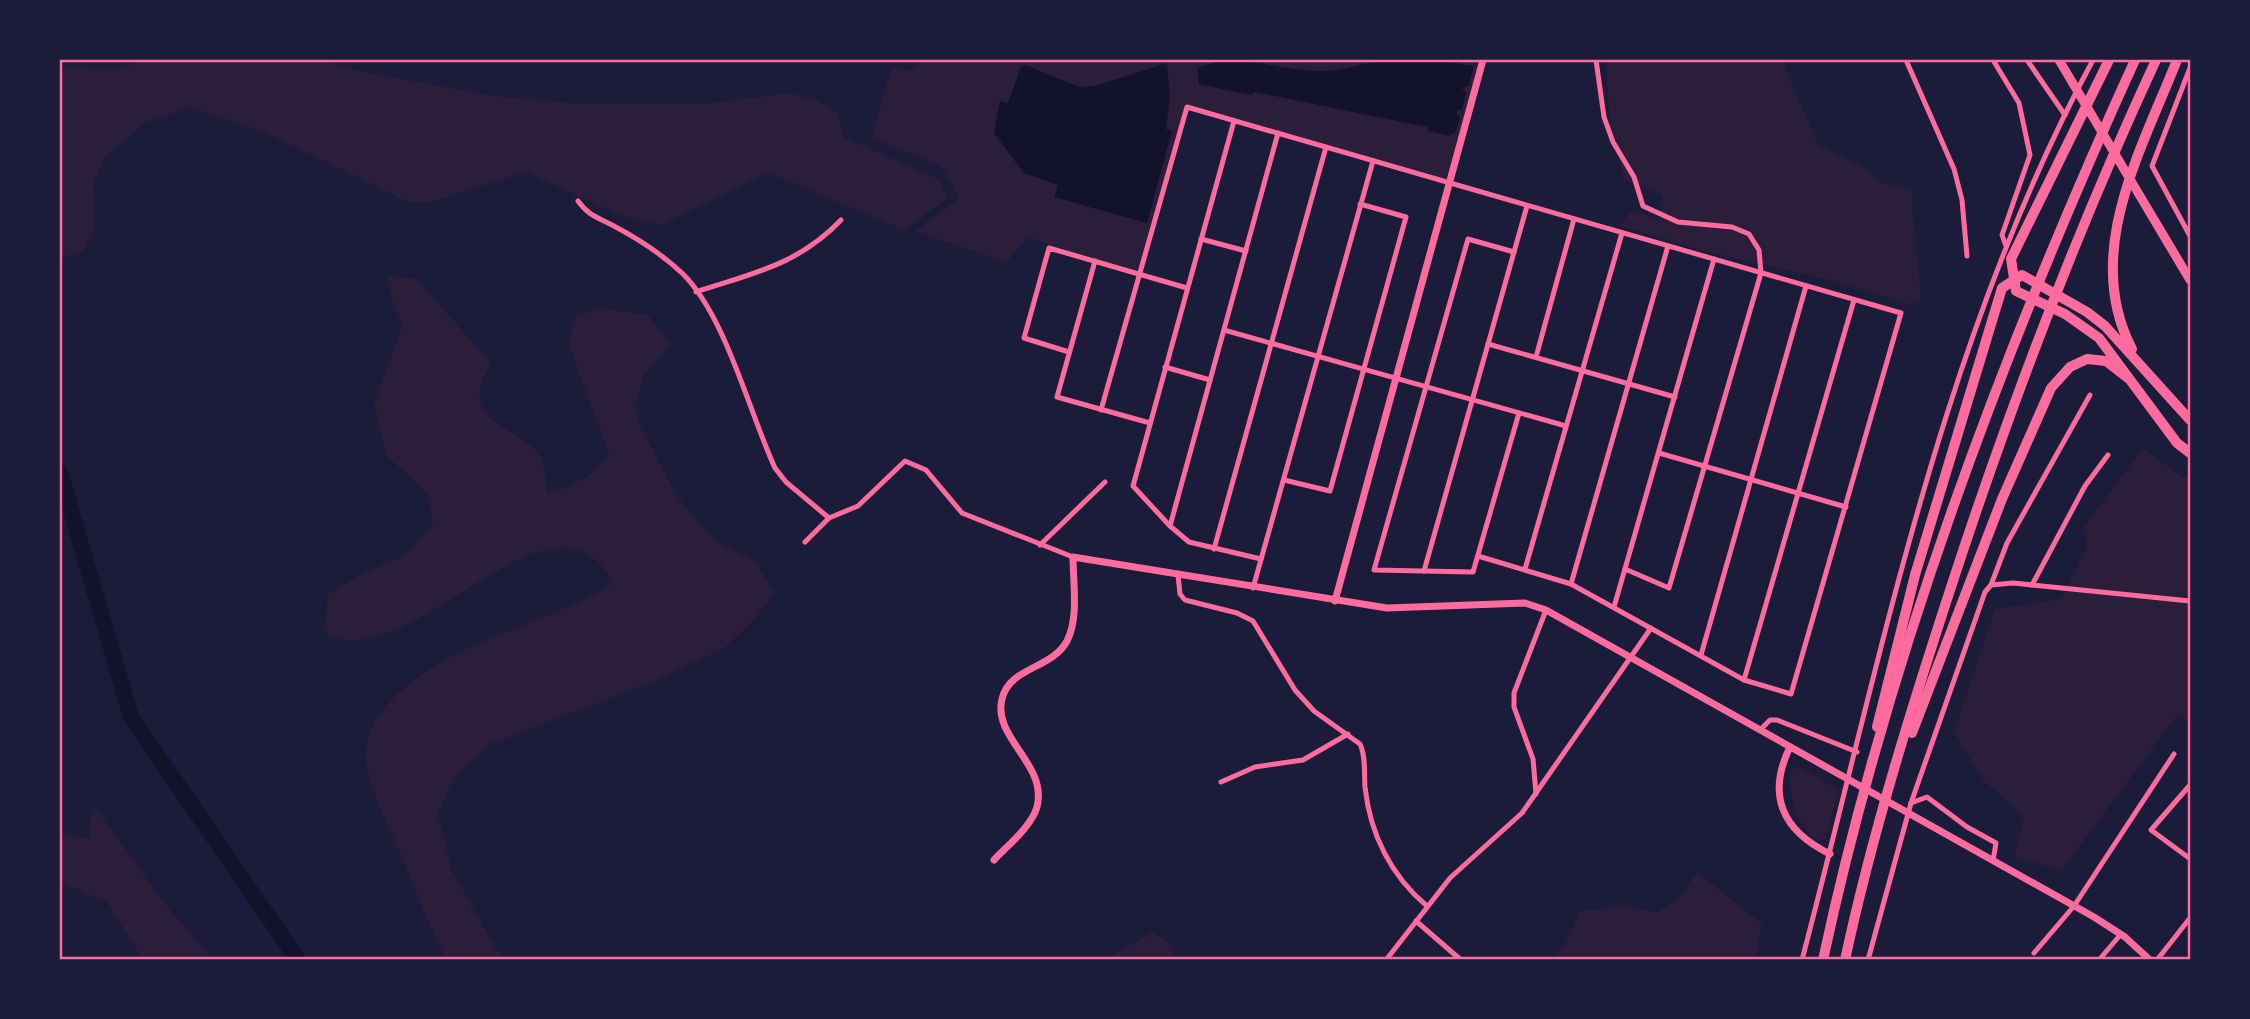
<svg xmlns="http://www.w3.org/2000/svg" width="2250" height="1019" font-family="Inter,sans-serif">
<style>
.green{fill:#2a1e3b}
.water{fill:#12122b}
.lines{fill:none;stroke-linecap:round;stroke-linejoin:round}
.river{stroke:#12122b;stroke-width:16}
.minor{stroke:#ff6b9d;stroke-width:5}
.tertiary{stroke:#ff6b9d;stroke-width:7}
.primary{stroke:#ff6b9d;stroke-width:9}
.motorway{stroke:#ff6b9d;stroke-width:10}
.neatline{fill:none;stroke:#ff6b9d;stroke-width:2.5}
</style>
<rect width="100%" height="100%" fill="#1b1b3a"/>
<g class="green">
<path d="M146,60h180l29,10 138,26 89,8h121l87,-11 25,7 22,12 7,25 94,42 10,19 -44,32 -135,-57 -109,52 -41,-10 -93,-43 -97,31 -22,-1 -142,-70 -75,-25 -45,16 -40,34 -12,28 2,43 -11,22 -24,8v-191l54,2z"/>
<path d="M922,60h561l-33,123 -263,-76 -46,168 -113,-38 -21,25 -92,-31 44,-32 -18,-33 -70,-28 21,-72 19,5z"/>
<path d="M1606,60h176l36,85 44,21 19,17 31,6c0,38 7,73 9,111l-14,4 -73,-23 -126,-29 -87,-26 10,-15 29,8 2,-24 -38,-15 -14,-53z"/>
<path d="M386,275l31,4 74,84c-3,8 -9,17 -11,25 -7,39 48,43 61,70 5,10 4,26 7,37 21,-9 50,-20 61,-42l-36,-96 -3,-13 4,-26 26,-10 48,7 23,30 -26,29 -10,30 5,22 37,70 37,44 40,20 21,33 -22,28 -29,27 -71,34 -163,62 -36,33 -16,37 14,57 50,88h-56c-18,-35 -31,-70 -46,-106 -11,-26 -38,-77 -34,-105 6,-50 74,-88 116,-106 44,-19 90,-33 131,-59 -62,-117 -201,98 -289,50l4,-39 28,-17 49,-22 28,-30 -5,-31 -42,-39 -12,-52 29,-79 -9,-18z"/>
<path d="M2143,448l39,29 8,-1v245l-12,-7 -116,156 -48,-13 10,-41 -40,-35 -30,-49 41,-123 66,-10 27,-54 -5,-17z"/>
<path d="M1800,768l39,21 -14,51 -12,-1c-18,-21 -26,-42 -22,-70z"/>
<path d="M92,803l73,101 47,55h-69l-36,-57 -47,-20v-48l30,4z"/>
<path d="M1697,872l65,52 -7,35h-203l12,-12 16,-36 45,-5 33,6 21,-13z"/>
<path d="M1153,932l18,12 3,15h-67z"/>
</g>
<g class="water">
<path d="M1223,60c35,-1 67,12 101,11 22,0 43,-10 64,-11 29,-3 57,1 86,6l-5,19 -7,3 4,5 -4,16 -7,3 5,6 -5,15 -6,3 -20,-5 -2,-4 -172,-35 -4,3 -52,-11 -2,-16z"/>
<path d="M1167,63l3,34 -4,32 6,2 -25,92 -93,-26 4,-12 -34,-12 -30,-40 6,-32 8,2 13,-36 5,-2 53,22 16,-1z"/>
</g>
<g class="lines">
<path class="river" d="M60,472l71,245 167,243"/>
<g class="minor">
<path d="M1596,60l8,57 9,25 21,35 9,29 35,16 54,5 17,7 10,16 2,23 -92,315 -44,-19"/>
<path d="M1906,60l48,109 8,31 5,56"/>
<path d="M1993,60l26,43 11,52 -28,80 4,11"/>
<path d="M2027,60l38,55"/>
<path d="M2190,68l-38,98 38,70"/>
<path d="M1234,121l-101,365 37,40 19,16 72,17"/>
<path d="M578,201c11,15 19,16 34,24 25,13 50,29 71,49 43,43 66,138 92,194l11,14 43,36"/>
<path d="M1201,239l45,12"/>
<path d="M1514,252l-46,-13 -94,331 99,2 46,-159"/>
<path d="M1095,261l-38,136 93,26"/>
<path d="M696,292c57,-19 102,-27 145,-72"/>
<path d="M1224,330l342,96"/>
<path d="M1488,344l187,53"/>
<path d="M1069,352l-45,-14 25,-90 138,40"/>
<path d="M1536,357l38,-138"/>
<path d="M1165,367l45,13"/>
<path d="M1101,410l86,-303 714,206 -110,381 -47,-14 -173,-96 -93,-28"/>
<path d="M1659,453l187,54"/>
<path d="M1284,480l46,11 76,-274 -46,-13"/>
<path d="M1170,526l108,-393"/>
<path d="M805,542l24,-24 29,-12 47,-45 21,9 36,43 111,44"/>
<path d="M1040,545l65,-63"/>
<path d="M1214,549l112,-402"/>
<path d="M1525,569l97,-336"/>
<path d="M1424,571l103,-365"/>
<path d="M1178,575l2,19 5,6 52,13 16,8 42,69 19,21 46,33c6,12 4,30 5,43 5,47 26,89 62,119"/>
<path d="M1571,584l97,-338"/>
<path d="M1991,585l16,-42 83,-148"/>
<path d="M2032,585l53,-99 23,-31"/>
<path d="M1253,588l120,-427"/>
<path d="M1614,607l100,-348"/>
<path d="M1701,655l105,-369"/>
<path d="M1744,680l110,-380"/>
<path d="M1760,730l10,-10h7l80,32"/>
<path d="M1221,782l34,-15 48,-7 45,-26"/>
<path d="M2190,785l-39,45 38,28 1,-2"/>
<path d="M1536,794l-3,-35 -19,-52v-14l32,-83"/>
<path d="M1911,803l16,-6 40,30 29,16 -3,18"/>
<path d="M1416,921l45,39"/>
<path d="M2034,953l40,-47 100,-152"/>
<path d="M1386,960l64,-82 72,-65 129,-185"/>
<path d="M1802,960c80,-305 140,-621 291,-900"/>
<path d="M1868,960l43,-157 74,-211 6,-7 22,-2 177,18"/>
<path d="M2099,960l22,-26"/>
<path d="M2157,960l33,-42"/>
</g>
<g class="tertiary">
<path d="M1335,601l148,-541"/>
<path d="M1790,747c-24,49 -7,84 40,107"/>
<path d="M994,860c14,-15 37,-33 43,-53 11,-43 -45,-69 -35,-108 7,-32 50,-30 65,-58 12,-23 6,-58 6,-84l314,51 138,-5 21,7 548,307 31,20 25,23"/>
</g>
<path class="primary" d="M2059,60l131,220"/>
<g class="motorway">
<path d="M2109,60l-98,199 5,32 49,23 34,24 78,105 13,10"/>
<path d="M2132,349c-50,-95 9,-198 45,-289"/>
<path d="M1877,727l38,-152 87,-287 20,-13 65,37 18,14 85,94"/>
<path d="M1912,733l90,-234 49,-111 19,-21 17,-8 19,2 22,17"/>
<path d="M1823,960c66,-308 182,-615 312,-900"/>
<path d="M1845,960c28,-130 68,-257 109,-382 58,-177 124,-350 202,-518"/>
</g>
</g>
<rect width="2250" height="1019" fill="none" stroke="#1b1b3a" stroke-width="122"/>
<rect x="61" y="61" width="2128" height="897" class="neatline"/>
</svg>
